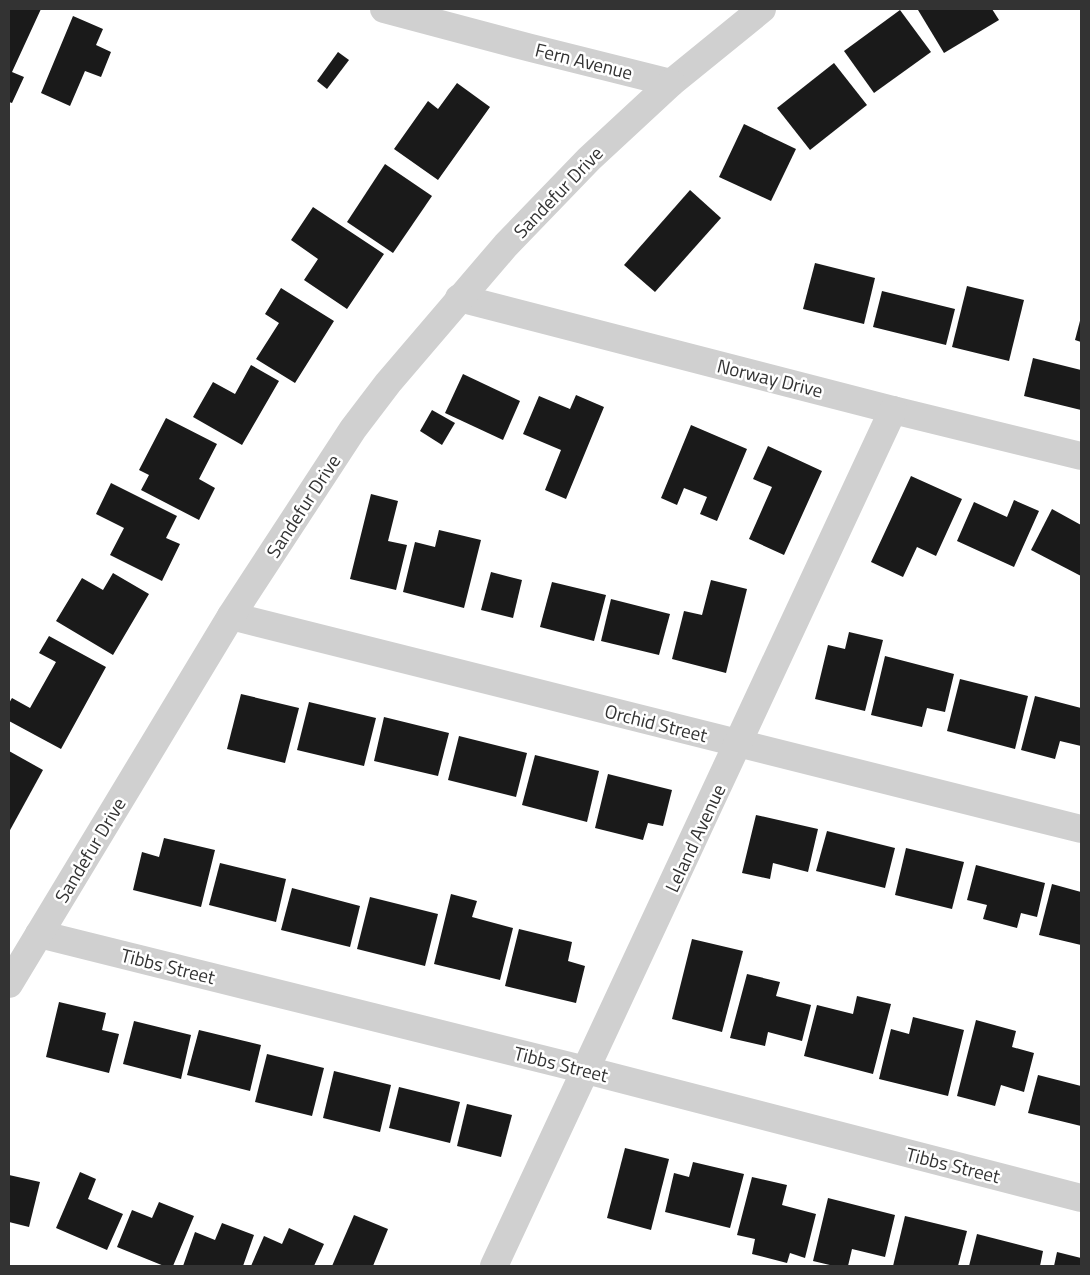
<svg xmlns="http://www.w3.org/2000/svg" width="1090" height="1275" font-family="'Titillium Web',sans-serif">
<style>
.building{fill:#1a1a1a}
.lines{fill:none;stroke-linecap:round;stroke-linejoin:round}
.minor{stroke:#d0d0d0;stroke-width:28}
.labels{text-anchor:middle;stroke-width:5;stroke-linejoin:round;paint-order:stroke}
.street-label{font-size:19px;fill:#333;stroke:#fff}
</style>
<rect width="100%" height="100%" fill="#fff"/>
<g class="building">
<path d="M9,9h32l-29,63 12,5 -12,26 -3,-1z"/>
<path d="M920,9h72l7,11 -55,33 -26,-43z"/>
<path d="M900,10l31,42 -57,41 -30,-42z"/>
<path d="M73,16l30,13 -7,16 15,7 -10,25 -16,-6 -15,35 -29,-13z"/>
<path d="M338,52l11,8 -22,29 -10,-8z"/>
<path d="M834,63l33,42 -57,45 -33,-42z"/>
<path d="M457,83l33,24 -52,73 -44,-31 34,-48 10,8z"/>
<path d="M744,124l52,25 -25,52 -52,-24z"/>
<path d="M385,164l47,32 -39,57 -46,-31z"/>
<path d="M690,190l31,28 -66,74 -31,-27z"/>
<path d="M313,207l71,47 -37,55 -43,-29 14,-21 -27,-19z"/>
<path d="M815,263l60,15 -11,46 -61,-15z"/>
<path d="M967,286l57,14 -15,61 -57,-14z"/>
<path d="M281,288l53,33 -39,62 -39,-24 23,-36 -14,-9z"/>
<path d="M882,291l73,18 -9,36 -73,-18z"/>
<path d="M1081,317v25l-6,-2z"/>
<path d="M1033,358l48,12v40l-57,-14z"/>
<path d="M251,365l28,16 -37,64 -49,-28 20,-35 22,12z"/>
<path d="M463,374l57,27 -17,39 -58,-27z"/>
<path d="M576,395l28,12 -38,92 -21,-9 16,-40 -38,-16 16,-38 31,13z"/>
<path d="M432,410l23,13 -13,22 -22,-14z"/>
<path d="M166,418l51,26 -18,35 16,9 -16,32 -58,-30 8,-15 -10,-5z"/>
<path d="M691,425l56,24 -30,72 -17,-7 7,-17 -23,-9 -7,17 -16,-7z"/>
<path d="M768,446l54,25 -38,84 -35,-16 23,-52 -19,-8z"/>
<path d="M911,476l51,23 -26,57 -19,-9 -14,30 -32,-15z"/>
<path d="M111,483l66,33 -11,22 14,6 -18,37 -52,-26 14,-27 -28,-14z"/>
<path d="M371,494l27,7 -10,40 19,4 -11,45 -46,-11z"/>
<path d="M1014,500l25,11 -25,56 -57,-26 17,-39 33,15z"/>
<path d="M1052,509l29,16v51l-50,-26z"/>
<path d="M439,530l42,10 -17,68 -61,-16 12,-50 20,5z"/>
<path d="M491,572l31,8 -9,38 -32,-8z"/>
<path d="M113,573l36,21 -36,61 -57,-34 26,-43 21,12z"/>
<path d="M711,580l36,9 -21,84 -54,-14 12,-48 18,4z"/>
<path d="M552,582l54,13 -12,46 -54,-14z"/>
<path d="M611,599l59,15 -11,41 -58,-14z"/>
<path d="M849,632l34,8 -18,71 -50,-12 13,-54 17,4z"/>
<path d="M49,636l57,31 -45,82 -52,-28v-18l3,-5 18,10 26,-46 -17,-9z"/>
<path d="M885,656l69,18 -9,38 -18,-4 -5,19 -51,-12z"/>
<path d="M960,679l68,17 -13,53 -68,-18z"/>
<path d="M241,694l58,14 -14,55 -58,-14z"/>
<path d="M1035,696l46,12v38l-21,-5 -5,18 -34,-9z"/>
<path d="M309,702l67,16 -12,48 -67,-16z"/>
<path d="M384,717l65,16 -11,43 -64,-15z"/>
<path d="M459,736l68,17 -11,44 -68,-17z"/>
<path d="M9,751l34,19 -34,62z"/>
<path d="M535,755l64,16 -12,51 -65,-17z"/>
<path d="M608,774l64,16 -9,36 -15,-3 -5,17 -48,-12z"/>
<path d="M756,815l62,14 -10,43 -35,-9 -3,16 -28,-6z"/>
<path d="M827,831l68,17 -10,40 -69,-17z"/>
<path d="M164,838l51,12 -14,57 -68,-17 9,-38 17,5z"/>
<path d="M906,848l58,14 -12,47 -57,-14z"/>
<path d="M220,863l66,16 -10,43 -67,-17z"/>
<path d="M976,865l69,18 -8,34 -16,-4 -4,15 -34,-9 4,-14 -20,-5z"/>
<path d="M1052,884l29,8v53l-42,-10z"/>
<path d="M292,888l68,18 -10,41 -69,-17z"/>
<path d="M451,894l26,7 -5,16 41,11 -13,52 -66,-16z"/>
<path d="M370,897l68,17 -13,52 -68,-17z"/>
<path d="M519,929l53,13 -4,19 17,5 -9,37 -71,-17z"/>
<path d="M692,939l51,12 -21,81 -50,-13z"/>
<path d="M747,974l33,8 -4,14 35,9 -9,36 -34,-9 -3,14 -35,-8z"/>
<path d="M857,996l34,8 -18,70 -69,-18 13,-51 36,9z"/>
<path d="M59,1002l47,11 -4,17 17,4 -10,39 -63,-16z"/>
<path d="M913,1017l51,13 -16,66 -69,-17 12,-50 18,5z"/>
<path d="M976,1020l40,11 -4,16 22,6 -10,39 -23,-7 -6,21 -38,-10z"/>
<path d="M134,1021l57,14 -10,44 -58,-15z"/>
<path d="M199,1030l62,15 -11,46 -63,-16z"/>
<path d="M267,1054l57,14 -12,48 -57,-14z"/>
<path d="M334,1071l57,14 -11,47 -57,-14z"/>
<path d="M1038,1075l43,11v40l-53,-13z"/>
<path d="M399,1087l61,15 -10,41 -61,-15z"/>
<path d="M467,1104l45,11 -11,42 -44,-11z"/>
<path d="M625,1148l44,11 -18,71 -44,-12z"/>
<path d="M693,1162l51,12 -14,54 -65,-16 9,-39 15,4z"/>
<path d="M80,1172l16,7 -8,20 35,15 -16,36 -51,-22z"/>
<path d="M9,1175l31,7 -11,45 -20,-5z"/>
<path d="M752,1177l35,8 -5,20 34,9 -11,44 -15,-5 -3,10 -35,-9 3,-15 -18,-4z"/>
<path d="M828,1198l67,17 -10,42 -33,-8 -4,17h-14l-21,-5z"/>
<path d="M159,1202l35,14 -21,50h-9l-47,-19 15,-37 20,8z"/>
<path d="M354,1215l34,14 -15,37h-41z"/>
<path d="M905,1216l62,15 -9,35h-65z"/>
<path d="M222,1223l32,12 -11,31h-60l12,-34 20,8z"/>
<path d="M289,1228l35,16 -10,22h-63l13,-30 18,8z"/>
<path d="M977,1234l66,17 -3,15h-71z"/>
<path d="M1057,1252l24,6v8h-27z"/>
</g>
<g class="lines">
<g class="minor">
<path d="M384,9l147,39 140,35 91,-74"/>
<path d="M459,298l434,112 188,46"/>
<path d="M231,616l850,213"/>
<path d="M39,934l547,136 495,128"/>
<path d="M9,984l222,-368 122,-187 35,-46 118,-138 83,-86 82,-76"/>
<path d="M494,1266l399,-856"/>
</g>
</g>
<g class="labels">
<g class="street-label">
<text transform="translate(584 61) rotate(14)" y="7">Fern Avenue</text>
<text transform="translate(558 192) rotate(-46)" y="7">Sandefur Drive</text>
<text transform="translate(770 378) rotate(14)" y="7">Norway Drive</text>
<text transform="translate(303 506) rotate(-57)" y="7">Sandefur Drive</text>
<text transform="translate(656 723) rotate(14)" y="7">Orchid Street</text>
<text transform="translate(695 838) rotate(-65)" y="7">Leland Avenue</text>
<text transform="translate(90 850) rotate(-59)" y="7">Sandefur Drive</text>
<text transform="translate(168 966) rotate(14)" y="7">Tibbs Street</text>
<text transform="translate(561 1064) rotate(14)" y="7">Tibbs Street</text>
<text transform="translate(953 1165) rotate(14)" y="7">Tibbs Street</text>
</g>
</g>
<rect width="1090" height="1275" fill="none" stroke="#333333" stroke-width="20"/>
</svg>
